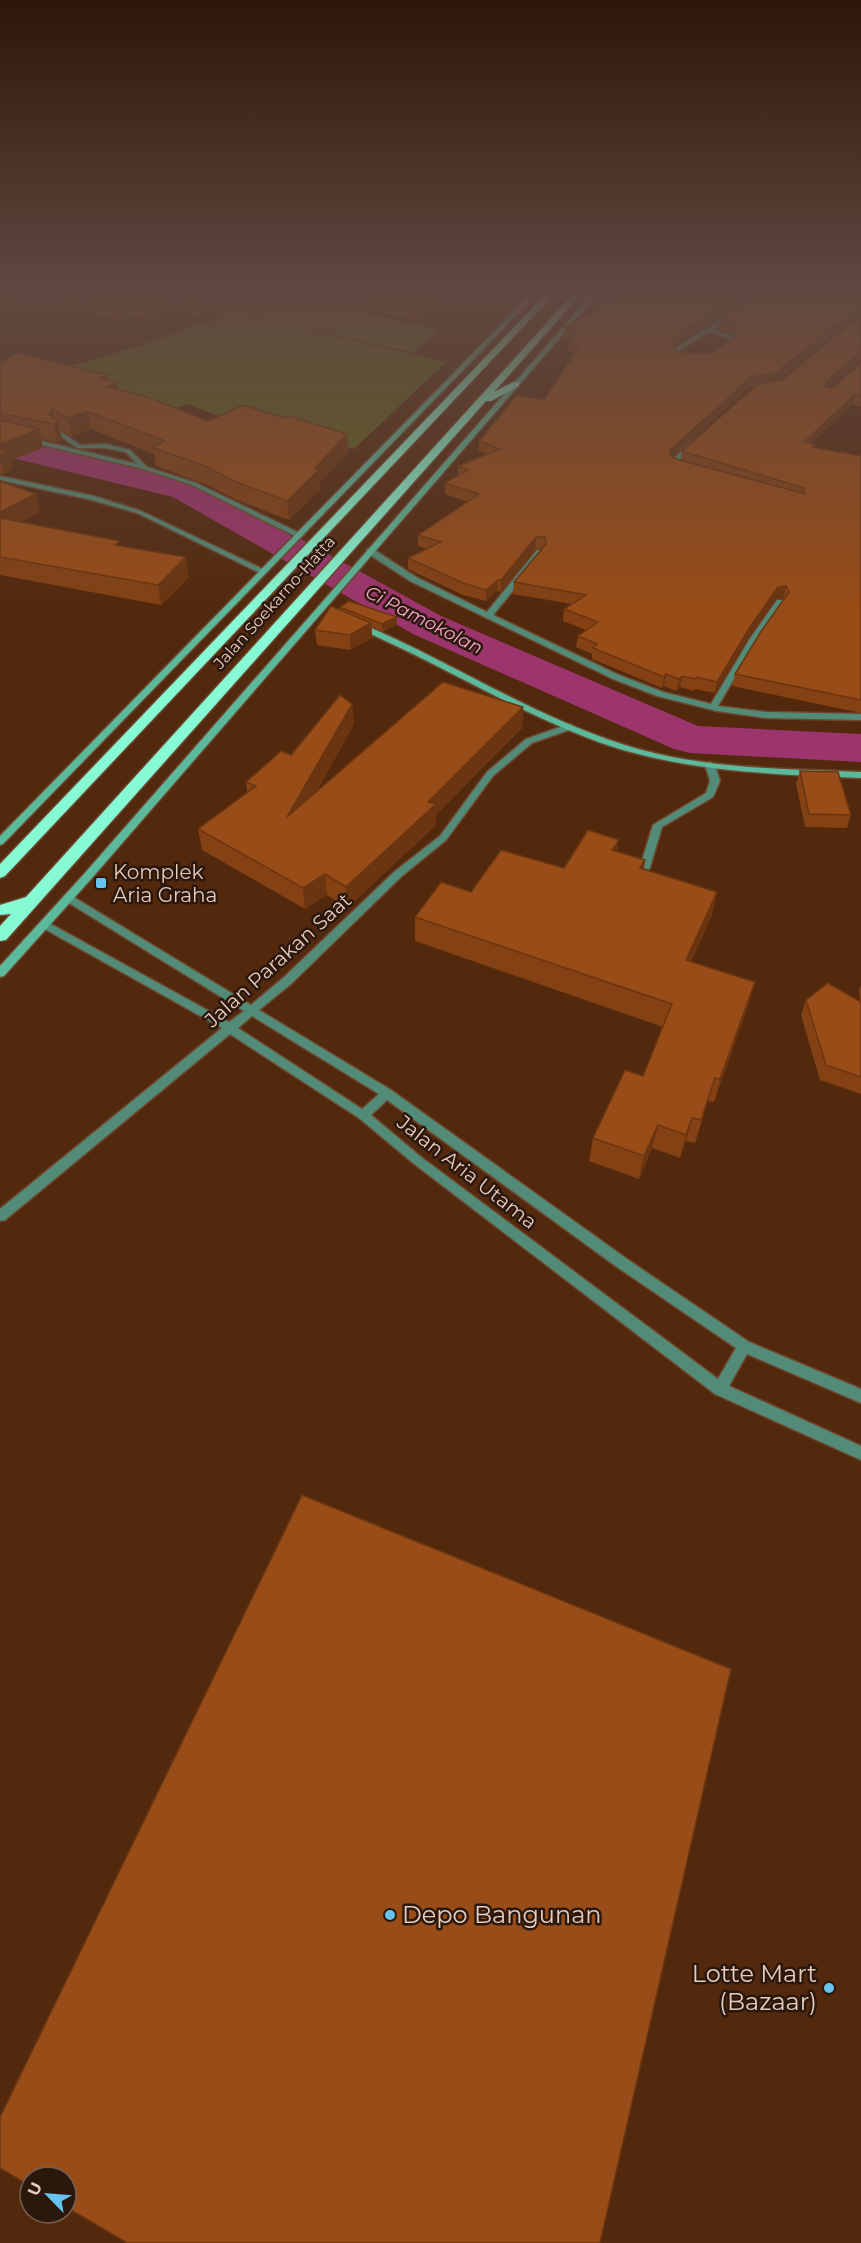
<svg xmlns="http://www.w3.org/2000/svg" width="861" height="2243" font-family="Montserrat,sans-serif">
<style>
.green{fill:#5f601d}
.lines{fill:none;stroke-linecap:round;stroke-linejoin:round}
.river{fill:#9c356d;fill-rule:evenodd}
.street-casing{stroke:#6e462e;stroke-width:3}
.secondary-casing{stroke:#6e462e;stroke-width:3}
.highway-casing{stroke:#6e462e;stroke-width:3}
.street{fill:#528b77;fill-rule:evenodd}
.secondary{fill:#5bba9c;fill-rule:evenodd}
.highway{fill:#86fad5;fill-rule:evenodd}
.wall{fill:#834114;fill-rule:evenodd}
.shaded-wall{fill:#6a3510}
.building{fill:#984c17;stroke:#6a3510;stroke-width:1.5}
.poi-dot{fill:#67c4ef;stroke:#2b180d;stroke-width:2}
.labels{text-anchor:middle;stroke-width:5;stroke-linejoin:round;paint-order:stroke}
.far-street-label{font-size:16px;fill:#e7ccbd;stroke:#2b180d}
.far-water-label{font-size:18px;font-style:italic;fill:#faa8ce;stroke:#2b180d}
.poi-label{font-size:20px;fill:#e7ccbd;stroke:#2b180d;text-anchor:start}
.street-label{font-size:20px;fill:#e7ccbd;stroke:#2b180d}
.near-poi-label{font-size:24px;fill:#e7ccbd;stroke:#2b180d;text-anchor:start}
</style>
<rect width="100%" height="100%" fill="#53290e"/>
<g class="green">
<path d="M267,294h96l17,4 -24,13 83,19 -25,23 -188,-43z"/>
<path d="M223,310l223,52 -92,87 -75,-23 -58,-9 -33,-13 -15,5 -115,-39 82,-24 57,-22 14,-2z"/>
</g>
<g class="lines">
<path class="river" d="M0,435l197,47 244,134 257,110 163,8v28l-171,-9 -16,-4 -261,-115 -240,-137 -173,-42z"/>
<g class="street-casing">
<g id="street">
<path d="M728,315l5,1 -21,14 23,6 2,3 -9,10 -5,-1 8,-10 -22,-6 -29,18 -1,6 6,4v2l-11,-4 -2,-5 4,-5z"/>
<path d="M57,429l23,16 25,-1 25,6 17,17 49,16 108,52 -7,2 -105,-52 -49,-16 -143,-34v-4l137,33 -11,-12 -21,-4h-28l-22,-16v-2z"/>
<path d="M691,442l5,1 -20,20 7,4v2h-4l-9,-5v-2z"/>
<path d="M0,476l94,20 47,15 126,60 -7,2 -123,-60 -45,-13 -92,-20z"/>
<path d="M367,549h6l43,28 71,35 50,-62h6v4l-50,61 126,60 44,17 48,12 38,-64 28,-40h6l1,2 -27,38 -39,66 48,6 95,2v6l-95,-2 -49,-7 -60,-15 -44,-17 -203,-98 -43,-28z"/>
<path d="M569,724l3,1v4l-40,14 -39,33 -47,64 -44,36 -111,108 -32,26 132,80 236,169 122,83 112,47v14l-114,-49 -18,32 132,60v14l-146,-66 -302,-231 -54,-45 -129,-84 -225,186 -5,1v-12l222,-181 -181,-101 -1,-2 1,-2h8l180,99 15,-11 -180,-111v-4h8l179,109 32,-27 111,-106 46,-36 47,-64 39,-33zM252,1016l127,78 -17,15 -124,-81zM387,1100l230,167 119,81 -18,31 -297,-222 -50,-42z"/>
<path d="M710,762l5,3 5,16 -7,16 -51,30 -12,40 -1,2h-8l-1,-2 13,-42 53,-32 4,-12 -5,-16z"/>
</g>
</g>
<g class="secondary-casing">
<g id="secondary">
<path d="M531,294h6l-534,550 -3,1v-9z"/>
<path d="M592,294h6l-506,584 -88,98 -4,1v-11l84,-92z"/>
<path d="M354,623h6c90,38 172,93 265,122 76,24 158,24 236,27v6c-92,-4 -186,-6 -273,-40 -81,-31 -154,-78 -234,-111z"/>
</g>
</g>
<g class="highway-casing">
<g id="highway">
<path d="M546,294h8l-549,582 -5,2v-14z"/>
<path d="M573,294h8l-87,98 19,-10h6v4l-28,15h-5l-480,539 -6,1v-15l11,-12 -11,1v-10l26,-8z"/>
</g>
</g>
<use href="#street" class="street"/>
<use href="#secondary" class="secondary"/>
<use href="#highway" class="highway"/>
</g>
<g class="wall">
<path d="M0,294h250l-49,21 -22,-6 -30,12 -17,-5 -12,5 -65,-20 -28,10 -27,-7z"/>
<path d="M468,294l-50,27 -55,-12v-10z"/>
<path d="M620,294h139l-76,46 -9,9 1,1 9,3h27l16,-9 9,-9 -2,-2 -16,-5 1,-9 142,-25v19h-1l-84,68 6,-1 79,-65v45h-1l-31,27 4,1 28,-26v45l-9,-3 -41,40h4l-1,4 47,8v257l-129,-27 3,-12 49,-75 -1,-1 -8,1 -28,40 -32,54 -20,-4 -2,2 -13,-4 -4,4 -12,-5 -2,2 -70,-29v-5l-16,-7 2,-11 8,-6 -23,-9 1,-12 8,-5 -59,-10 1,-12 28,-34 -7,1 -34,43 -4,-1 -11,10 -23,-6 -55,-26v-11l19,-9 -9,-3v-11l50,-33 -23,-8v-11l13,-7v-10l29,-12 -8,-3v-10l65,-41 31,-48 -8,-1 1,-10 2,-2 -7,-1 1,-10zM756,386l-74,65 -1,9 -8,-3 76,-70z"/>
<path d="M0,362l108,18 10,9 90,32 140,31 -28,30v7l-31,31 -52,-20 -29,-15 -52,-19 -2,-12 -63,-25 -19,8 -12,-8 2,11 -5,2 -16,-3 2,9 -32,12 2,9 -9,5h-4z"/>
<path d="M0,481l36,13 4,18 -19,10 100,24 68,31 -28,28 -161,-30z"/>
<path d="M340,607l57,10v7l-14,8 -11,-5v11l-22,12 -33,-5 -2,-15 25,-20z"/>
<path d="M352,704l2,20 -39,70 208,-87 -1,21 -86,87v10l-89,83 -20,-13 -22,14 -103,-59 -4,-21 49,-36 -1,-11 45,-27z"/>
<path d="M800,771l51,44 -4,13 -42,-1 -9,-43z"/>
<path d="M617,852l28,8 -1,9 73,23 -5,23 -21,47 64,20 -7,24 -34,96 -6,-1 -13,42 -9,-2 -6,17 -28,-10 -13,31 -50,-18 4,-23 50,-62 20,-49 -248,-86v-24l56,-25 93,-24z"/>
<path d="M861,985v109l-41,-14 -19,-65 5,-15 54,1 -1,-11z"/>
</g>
<g class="shaded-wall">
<path d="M35,294h18l2,7 -28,10 -3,-13z"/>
<path d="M217,294h33l-49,21 -2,-14z"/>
<path d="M449,294h19l-50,27v-10z"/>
<path d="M745,294h14l-76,46 -13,12 1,-9 13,-13z"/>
<path d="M177,296l2,13 -30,12 -2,-14z"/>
<path d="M130,303l2,13 -12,5 -2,-14z"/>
<path d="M861,305l-1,8 -87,70 -24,4 -81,73 2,-10 81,-73z"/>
<path d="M861,351l-1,9 -36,32 2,-10z"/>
<path d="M107,375l2,11 8,-3 3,17 -19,-22z"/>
<path d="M855,394l-3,10 -50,48 2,-10z"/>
<path d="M52,409l3,14 3,-1 4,18 -5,2 -4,-18 -4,-10z"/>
<path d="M87,411l4,18 -19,8 -4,-19z"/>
<path d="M39,429l4,19 -32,12 2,9 -9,5 -4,-14v-16z"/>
<path d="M347,434l1,18 -28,30v7l-31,31 -2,-19 27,-32z"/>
<path d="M36,494l4,18 -40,21v-21z"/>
<path d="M536,537l-1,12 -34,43v-12z"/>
<path d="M186,557l3,20 -28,28 -3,-20z"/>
<path d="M498,580l-1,11 -11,10v-11z"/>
<path d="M786,586l-3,12 -8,1 -28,40 -32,54 2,-11 33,-55 28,-40z"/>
<path d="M397,617v7l-14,8 -1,-8z"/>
<path d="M371,623l1,15 -22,12v-15z"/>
<path d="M666,674l-2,12 -2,2 2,-11z"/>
<path d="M682,676l-2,11 -4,4 3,-12z"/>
<path d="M352,704l2,20 -65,114 -2,-21z"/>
<path d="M523,707l-1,21 -86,87v10l-89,83 -1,-21 82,-85z"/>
<path d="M619,840l-4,23 -3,-13z"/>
<path d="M645,860l-4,24 -1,-16z"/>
<path d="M325,874l2,21 -22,14 -2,-21z"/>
<path d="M717,892l-5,23 -31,69 5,-24z"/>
<path d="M755,982l-7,24 -34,96 6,-23z"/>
<path d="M692,1118l-6,23 -6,17 6,-23z"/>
<path d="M658,1125l-6,23 -13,31 5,-23z"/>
</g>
<g class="building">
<path d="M10,294h25l-11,4z"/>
<path d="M73,294h144l-18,7 -22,-5 -30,11 -17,-4 -12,4z"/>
<path d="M372,294h77l-31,17 -55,-12z"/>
<path d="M620,294h125l-61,36 -13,13 4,7 9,3h27l16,-9 14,-15 -6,-6 -16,-4 41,-25h101v11l-86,68 -24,4 -81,73v5l6,4 129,35 -1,-6 -122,-37 76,-67 24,-4 79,-65v36l-35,31v5l7,1 28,-26v34l-6,-2 -51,48 11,2 -3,3 49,9v244l-126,-26 27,-44 27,-38 -3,-6 -8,1 -28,40 -33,55 -20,-5 -2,2 -13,-3 -3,3 -13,-5 -2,3 -71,-29 4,-4 -19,-8 20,-14 -34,-13 22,-14 -72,-13 32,-38 -1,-7h-9l-35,43h-3l-12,10 -23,-7 -55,-25 33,-16 -23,-7 61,-41 -34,-11 23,-13 -10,-4 42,-17 -21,-8 38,-46 27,5 37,-57 -13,-2 11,-10 -15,-3z"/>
<path d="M18,353l89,22 -6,3 16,5 -9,4 42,11 58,23 35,-16 41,13 5,-2 58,18 -33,35 5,1 -32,31 -53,-20 -29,-15 -53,-19 13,-6 -78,-30 -19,7 -16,-9 -3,5 9,8 -5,2 -53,-11v-51z"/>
<path d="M0,420l39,9 -39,15z"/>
<path d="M0,449l9,2 -9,4z"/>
<path d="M0,481l36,13 -36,18z"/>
<path d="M0,518l120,23 -5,4 71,12 -28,28 -158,-28z"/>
<path d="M349,601l48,16 -15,7 -42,-17z"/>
<path d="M331,606l40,17 -21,12 -35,-5z"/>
<path d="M443,682l80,25 -95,95 8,2 -90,83 -21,-13 -22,14 -105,-59 58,-43 -10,-4 35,-31 10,4 49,-60 12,9 -65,113z"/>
<path d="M800,771l38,1 13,43 -42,-1z"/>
<path d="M588,830l31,10 -7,10 33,10 -5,8 77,24 -31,68 69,22 -35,97 -5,-1 -14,42 -9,-2 -6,17 -28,-10 -14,31 -51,-18 32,-68 18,6 29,-72 -257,-87 26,-35 30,10 30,-42 63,18z"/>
<path d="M828,983l33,19v75l-35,-12 -20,-65z"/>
<path d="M302,1495l429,174 -131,574h-473l-61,-36v-30h-36v9l-30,-18v-51z"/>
</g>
<linearGradient id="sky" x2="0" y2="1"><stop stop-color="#2e1708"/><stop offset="0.48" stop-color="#604941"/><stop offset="1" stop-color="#604941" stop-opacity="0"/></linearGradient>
<rect width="861" height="608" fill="url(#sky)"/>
<g class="poi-dot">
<rect x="95" y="877" width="12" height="12" rx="3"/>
<circle cx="390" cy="1915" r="6"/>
<circle cx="829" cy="1988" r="6"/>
</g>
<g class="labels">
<g class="far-street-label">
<text transform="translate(274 602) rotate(-48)" y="6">Jalan Soekarno-Hatta</text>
</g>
<g class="far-water-label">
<text transform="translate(424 620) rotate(27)" y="6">Ci Pamokolan</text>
</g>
<g class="poi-label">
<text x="113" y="879">Komplek<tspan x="113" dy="23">Aria Graha</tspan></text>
</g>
<g class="street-label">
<text transform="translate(278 960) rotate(-42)" y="7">Jalan Parakan Saat</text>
<text transform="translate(467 1172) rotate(38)" y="7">Jalan Aria Utama</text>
</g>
<g class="near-poi-label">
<text x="402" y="1923">Depo Bangunan</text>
<text x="817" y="1982" text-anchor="end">Lotte Mart<tspan x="817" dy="28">(Bazaar)</tspan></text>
</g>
</g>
<g transform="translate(48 2195) rotate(295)"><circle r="28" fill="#2b180d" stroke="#766053" stroke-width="1.5"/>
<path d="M0-4.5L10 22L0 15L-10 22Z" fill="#67c4ef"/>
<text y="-9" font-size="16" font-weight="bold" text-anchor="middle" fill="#e7ccbd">U</text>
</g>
</svg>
